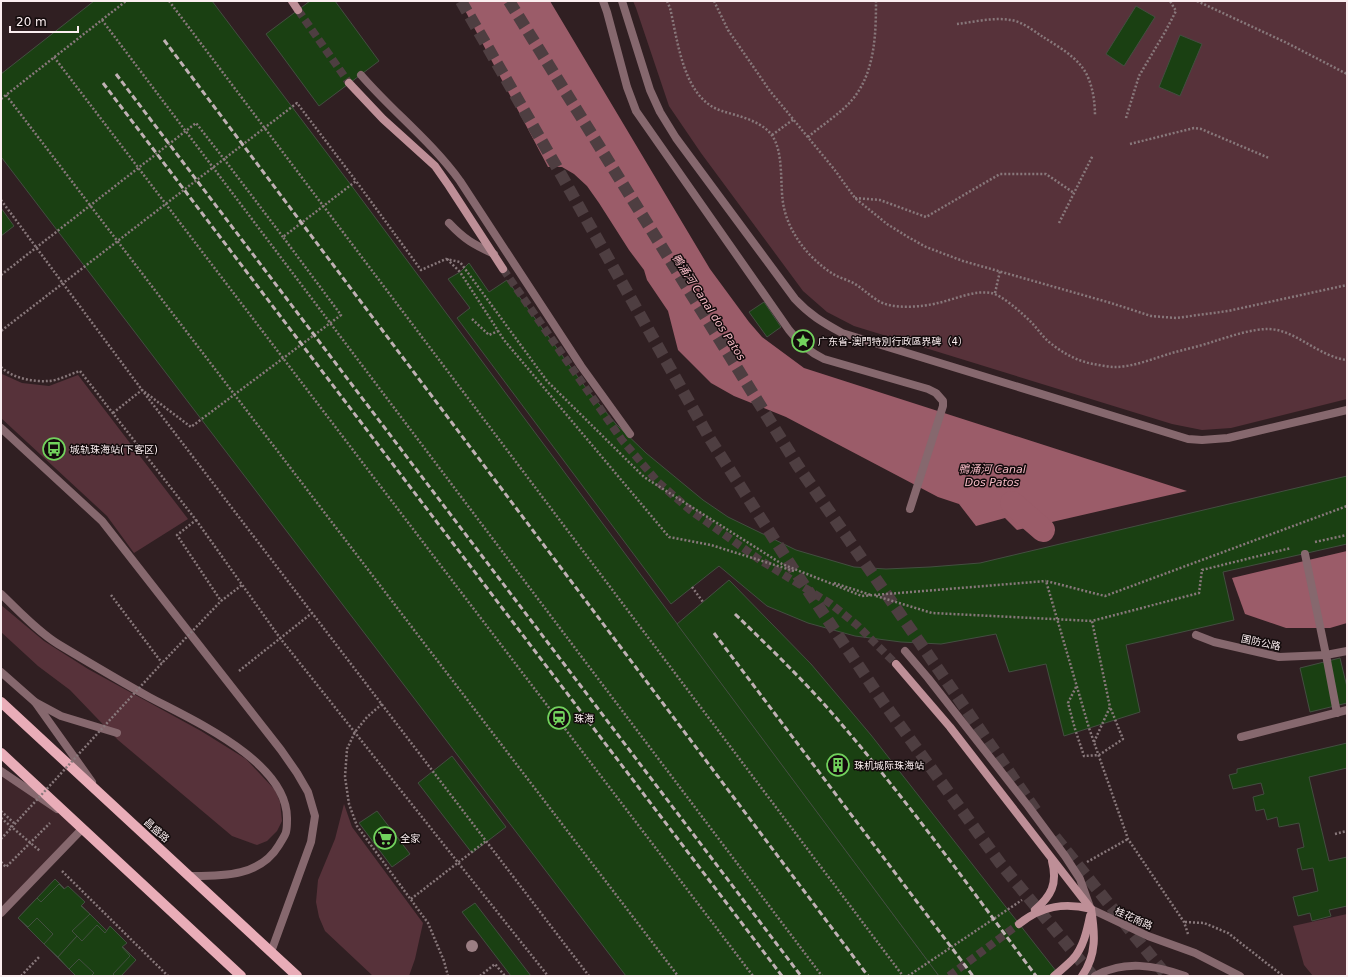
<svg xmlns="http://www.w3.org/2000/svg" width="1348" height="977" font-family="'DejaVu Sans','Noto Sans SC',sans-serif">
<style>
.built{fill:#3f262b}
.green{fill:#57323a}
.water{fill:#9b5c69}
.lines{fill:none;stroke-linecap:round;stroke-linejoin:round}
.canal{stroke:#9b5c69;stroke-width:24}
.building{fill:#1a4012;stroke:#434e40}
.secondary-tunnel{stroke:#4e3e41;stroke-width:8;stroke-dasharray:8 4;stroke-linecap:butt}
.motorway-tunnel{stroke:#4e3e41;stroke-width:12;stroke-dasharray:12 6;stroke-linecap:butt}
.path{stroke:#88787b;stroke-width:2.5;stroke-dasharray:2 2;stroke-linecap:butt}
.service{stroke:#86686e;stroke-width:8}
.minor{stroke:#86686e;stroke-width:8}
.tertiary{stroke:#86686e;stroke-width:8}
.secondary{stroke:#be8f97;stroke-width:8}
.primary{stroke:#e9adb8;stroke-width:10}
.rail{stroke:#c0b1b4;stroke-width:3;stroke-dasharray:6 3;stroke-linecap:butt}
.path-bridge{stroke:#88787b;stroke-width:2.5;stroke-dasharray:2 2;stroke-linecap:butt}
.tree{fill:#9c7f84}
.labels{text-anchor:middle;stroke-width:3;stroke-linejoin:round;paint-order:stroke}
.poi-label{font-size:10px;fill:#fbeef0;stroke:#130b0c;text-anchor:start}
.street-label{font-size:10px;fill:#fbeef0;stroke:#130b0c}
.water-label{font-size:11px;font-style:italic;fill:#f5bac5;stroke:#130b0c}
</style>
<rect width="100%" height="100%" fill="#301f22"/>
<path class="built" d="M1,772l80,57 -80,82z"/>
<g class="green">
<path d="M633,1h714v398l-116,29 -29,2 -30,-6 -318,-98 -27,-14 -24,-21 -102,-138 -32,-47 -33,-98z"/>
<path d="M2,374l20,9 27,3 29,-11 110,144 -54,34 -27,-37 -106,-98z"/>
<path d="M1,605l43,36 44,28 113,62 45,28 29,31 5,12 2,19 -5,10 -10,10 -10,4 -25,-9 -114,-96 -48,-50 -32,-24 -37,-34z"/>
<path d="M344,804l8,23 71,96 -8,36 -6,17h-36l-48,-45 -6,-14 -3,-15 2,-22 17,-41z"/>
<path d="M1347,914v62h-34l-9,-11 -11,-39z"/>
</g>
<g class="water">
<path d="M460,1h90l160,268 39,53 13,15 42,31 383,123 -170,39 -12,-12 -29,8 -17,-22 -21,-7 -152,-80 -52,-21 -23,-13 -33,-33 -10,-39 -21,-31 -3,-10 -15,-20 -30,-47 -12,-17 -13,-12 -12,-7h-14z"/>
<path d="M1347,551v72l-17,5h-44l-41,-14 -13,-36z"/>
</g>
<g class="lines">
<path class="canal" d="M1012,503l31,27"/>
</g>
<g class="building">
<path d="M94,1h118l139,184 588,791h-313l-624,-818 -1,1v-85z"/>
<path d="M310,1h25l44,60 -60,45 -53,-72z"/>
<path d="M1136,6l19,11 -31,49 -18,-12z"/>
<path d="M1180,35l22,9 -22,52 -21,-9z"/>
<path d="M1,208l13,18 -13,10z"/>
<path d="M469,263l20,29 18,-12 82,112 27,32 30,29 57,47 25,17 68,33 58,17 32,2 44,-2 50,-4 367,-87v68l-124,28 11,48 -108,25 14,67 -76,24 -18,-72 -37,8 -13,-38 -55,10 -40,-2 -46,-6 -47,-13 -41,-17 -48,-40 -48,38 -214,-286 13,-10 -22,-29 12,-7z"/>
<path d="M764,302l17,25 -14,10 -18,-25z"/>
<path d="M729,580l82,84 60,71 189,241h-121l-262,-352z"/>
<path d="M1340,658l7,29v16l-37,9 -10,-44z"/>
<path d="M1347,743v25l-38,9 20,84 18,-4v49l-18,4 2,6 -19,5 -2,-8 -12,3 -5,-19 25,-6 -5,-23 -11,2 -5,-21 7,-2 -5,-24 -20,4 -2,-10 -10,3 -3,-11 -8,2 -3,-14 11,-3 -3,-11 -28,6 -4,-14 8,-2v-4z"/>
<path d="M452,756l54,71 -34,26 -54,-70z"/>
<path d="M377,811l33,43 -18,13 -33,-44z"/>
<path d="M55,879l81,81 -15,16h-45l-58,-58z"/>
<path d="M59,884l5,5 4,-3 17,16 -4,4 9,8 -18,17 5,5 -19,21 -14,-13 9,-10 -16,-16 -9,9 -10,-9 19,-20 4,4z"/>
<path d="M475,903l56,73h-20l-49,-64z"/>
<path d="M97,925l8,8 5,-7 17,17 -5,4 8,9 -17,18 2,2h-24l3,-3 -15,-14 -10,10 -11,-12 19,-21 5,5z"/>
</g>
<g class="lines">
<g class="secondary-tunnel">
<path d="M298,10l51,73"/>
<path d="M503,269l119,171 36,42 32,28 70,50 71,44 26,21 39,39"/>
<path d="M949,976l70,-52"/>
</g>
<g class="motorway-tunnel">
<path d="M461,1l102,177 147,261 82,128 91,135 117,161 93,113"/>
<path d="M509,1l289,465 238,345"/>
<path d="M1055,837l112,139"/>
</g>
<g class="path">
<path d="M667,1l3,7c8,33 13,91 52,103 16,5 37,9 49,23 14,18 8,53 13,74 4,18 14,34 26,47 9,9 18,17 29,22 5,2 11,4 16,7 8,5 14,11 22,16 14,10 45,7 61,3 18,-4 36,-13 53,-10 11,2 31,20 40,29 6,6 11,14 18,20 12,10 28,19 44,22 7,1 15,3 22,3 18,0 40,-9 57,-14 14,-4 29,-7 43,-12 16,-5 37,-12 53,-12 27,0 51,28 79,31"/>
<path d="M714,1l14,29 42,61 64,78 21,29 32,26 21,13 18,10 37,14 148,42 40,13 25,2 52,-7 119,-26"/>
<path d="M1197,1l90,42 60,31"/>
<path d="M957,24c17,-2 37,-7 54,-4 12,2 23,11 32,17 13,8 30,18 39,30 10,13 13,33 13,49"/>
<path d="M1,99l125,-98"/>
<path d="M1126,118l13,-42 26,-44 11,-21 -6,-10"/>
<path d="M772,135l22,-16"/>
<path d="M808,137c14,-12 32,-23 44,-37 23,-27 24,-66 24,-99"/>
<path d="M1130,144l64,-16 7,1 68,29"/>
<path d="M855,198l25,2 46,17 74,-43h46l28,19"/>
<path d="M1,200l141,190 447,586"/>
<path d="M1059,223l34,-68"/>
<path d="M283,237l-59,-78 73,-56 59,78"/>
<path d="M447,259l13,13 44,68 165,197 42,8 83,26"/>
<path d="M1,275l195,-152 28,36 -223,172"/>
<path d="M995,293l5,-22"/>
<path d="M472,319l17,16 9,-4"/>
<path d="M1,367c11,11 32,15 47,14 10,0 22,-7 32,-10l116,149 -19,15 44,66"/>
<path d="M113,413l29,-23 49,37 150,-112 -58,-78 73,-56 65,89 25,-11 14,3 87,119 97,96 138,87 80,32 184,-15"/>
<path d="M196,520l84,118 268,338"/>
<path d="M1315,542l32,-7"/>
<path d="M834,583l37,12"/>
<path d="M692,587l11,15"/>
<path d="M111,595l51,68"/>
<path d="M876,596l56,17 160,8"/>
<path d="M239,671l73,-58"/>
<path d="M1076,687l-8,16 7,26 9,27 15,-1 24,-16 -13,-32"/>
<path d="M382,704l-15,13 -12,15 -8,17 -2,28 4,27 8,22 71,97 16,38 4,15"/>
<path d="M1094,742l16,-35 -18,-86 107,-28 3,-23 89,-22"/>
<path d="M1,811l13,12"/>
<path d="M1,818l39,33"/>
<path d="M1335,834l12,-3"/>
<path d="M1,862l5,5 44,-44"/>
<path d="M1087,862l41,-23"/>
<path d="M62,871l106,105"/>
<path d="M411,899l75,-58"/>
<path d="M1185,922l19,1 24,10 55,43"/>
<path d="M1188,934l-4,-12 -56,-83 -39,-111 -43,-147 59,15 242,-90"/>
<path d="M21,976l19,-20"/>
<path d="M480,976l15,-12 10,12"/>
<path d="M908,976l114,-76"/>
</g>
<g class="service">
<path d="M603,1l4,11 20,75 9,24 153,219c10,13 20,22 35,29l104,30 8,4 7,8v5l-33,103"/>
<path d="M622,1l28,89 10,22 16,26 119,161c15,16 27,23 47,34l346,106 14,1 26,-2 119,-28"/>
<path d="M361,75c32,37 70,66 99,106l121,185 49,68"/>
<path d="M449,223c16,17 24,21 45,31"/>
<path d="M1,428l101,93 179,229 16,23 11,19 7,24 -4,26 -40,110"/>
<path d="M1305,554l21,101 11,58"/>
<path d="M1,594c18,17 36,37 57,50 30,18 60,36 91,53 43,23 140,65 138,123 0,3 0,8 -1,12 -1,4 -5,9 -7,13 -19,32 -57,31 -89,31"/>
<path d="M1196,635l18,7 65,15 47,-2 21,-4"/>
<path d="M905,651l23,27 100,128 37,50 15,23 10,28"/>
<path d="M35,702l26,14 56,17"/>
<path d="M1,913l81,-84"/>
</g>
<path class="minor" d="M1241,737l106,-27"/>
<g class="tertiary">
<path d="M1,672l34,30 57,80"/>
<path d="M1,771l56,38"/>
<path d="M1091,909l57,27 47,17 45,23"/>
<path d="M1095,976c29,-16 60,-11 90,0"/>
</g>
<g class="secondary">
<path d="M292,1l6,9"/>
<path d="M349,83l34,36 52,47 14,20 54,83"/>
<path d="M896,664l54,63 141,182c4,24 6,46 -9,67"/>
<path d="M1035,910c16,-14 23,-26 17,-49"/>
<path d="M1019,924c22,-18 45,-22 72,-15"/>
<path d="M1054,976c6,-5 13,-11 19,-17 10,-11 14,-28 17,-43"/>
</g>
<g class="primary">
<path d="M1,702l296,274"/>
<path d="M1,753l240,223"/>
</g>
<g class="rail">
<path d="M164,40l704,936"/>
<path d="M116,74l685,902"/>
<path d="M103,83l679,893"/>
<path d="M735,614c30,29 61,59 89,90 76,86 143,180 212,272"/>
<path d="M714,633l259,343"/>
</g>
<g class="path-bridge">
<path d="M169,1l734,975"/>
<path d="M102,20l720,956"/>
<path d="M54,57l699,919"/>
<path d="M6,95l672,881"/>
<path d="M1,839l161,-176 59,-62 21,-16"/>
</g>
</g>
<circle class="tree" cx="472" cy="946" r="6"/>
<defs>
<g id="sight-ring" transform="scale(1.15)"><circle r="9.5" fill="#130b0c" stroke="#72d25d" stroke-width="1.5"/><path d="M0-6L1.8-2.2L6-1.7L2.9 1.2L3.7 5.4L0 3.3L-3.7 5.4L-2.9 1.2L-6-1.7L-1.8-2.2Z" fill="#72d25d"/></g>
<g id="bus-ring" transform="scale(1.15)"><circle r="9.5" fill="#130b0c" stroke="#72d25d" stroke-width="1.5"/><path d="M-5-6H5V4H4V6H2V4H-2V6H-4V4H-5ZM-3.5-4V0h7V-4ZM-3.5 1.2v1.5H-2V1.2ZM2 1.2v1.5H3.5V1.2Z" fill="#72d25d"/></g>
<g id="station-ring" transform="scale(1.15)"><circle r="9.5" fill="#130b0c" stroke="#72d25d" stroke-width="1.5"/><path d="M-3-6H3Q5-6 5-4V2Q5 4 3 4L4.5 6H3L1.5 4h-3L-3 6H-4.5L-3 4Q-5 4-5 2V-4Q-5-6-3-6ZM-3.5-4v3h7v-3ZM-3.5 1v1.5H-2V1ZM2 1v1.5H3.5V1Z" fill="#72d25d"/></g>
<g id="building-ring" transform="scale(1.15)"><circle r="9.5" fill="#130b0c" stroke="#72d25d" stroke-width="1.5"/><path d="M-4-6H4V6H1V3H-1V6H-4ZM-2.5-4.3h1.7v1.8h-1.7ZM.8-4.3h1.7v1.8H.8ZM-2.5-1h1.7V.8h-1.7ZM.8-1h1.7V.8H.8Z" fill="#72d25d"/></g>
<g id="supermarket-ring" transform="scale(1.15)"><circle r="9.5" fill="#130b0c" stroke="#72d25d" stroke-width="1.5"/><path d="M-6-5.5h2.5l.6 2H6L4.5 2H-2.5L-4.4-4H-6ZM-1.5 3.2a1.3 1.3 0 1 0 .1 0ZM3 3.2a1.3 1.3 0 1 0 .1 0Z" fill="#72d25d"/></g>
</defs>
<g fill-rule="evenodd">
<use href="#sight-ring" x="803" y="341"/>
<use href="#bus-ring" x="54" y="449"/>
<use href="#station-ring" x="559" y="718"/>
<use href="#building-ring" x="838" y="765"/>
<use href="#supermarket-ring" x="385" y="838"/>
</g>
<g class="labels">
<g class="poi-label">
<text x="818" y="345">广东省-澳門特別行政區界碑（4）</text>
<text x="70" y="453">城轨珠海站(下客区)</text>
<text x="574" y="722">珠海</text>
<text x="854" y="769">珠机城际珠海站</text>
<text x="400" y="842">全家</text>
</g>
<g class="street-label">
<text transform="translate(1261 642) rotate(12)" y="4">国防公路</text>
<text transform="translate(157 830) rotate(42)" y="4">昌盛路</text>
<text transform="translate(1134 918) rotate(24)" y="4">桂花南路</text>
</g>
<g class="water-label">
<text transform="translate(709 307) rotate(57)" y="4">鴨涌河 Canal dos Patos</text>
<text x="992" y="473">鴨涌河 Canal<tspan x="992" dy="13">Dos Patos</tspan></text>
</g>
</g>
<rect width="1348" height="977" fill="none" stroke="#fbeef0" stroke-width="4"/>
<path d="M10 26v6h68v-6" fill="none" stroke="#fbeef0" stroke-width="2"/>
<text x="16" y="26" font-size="12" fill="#fbeef0" stroke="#130b0c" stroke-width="3" paint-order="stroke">20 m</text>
</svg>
